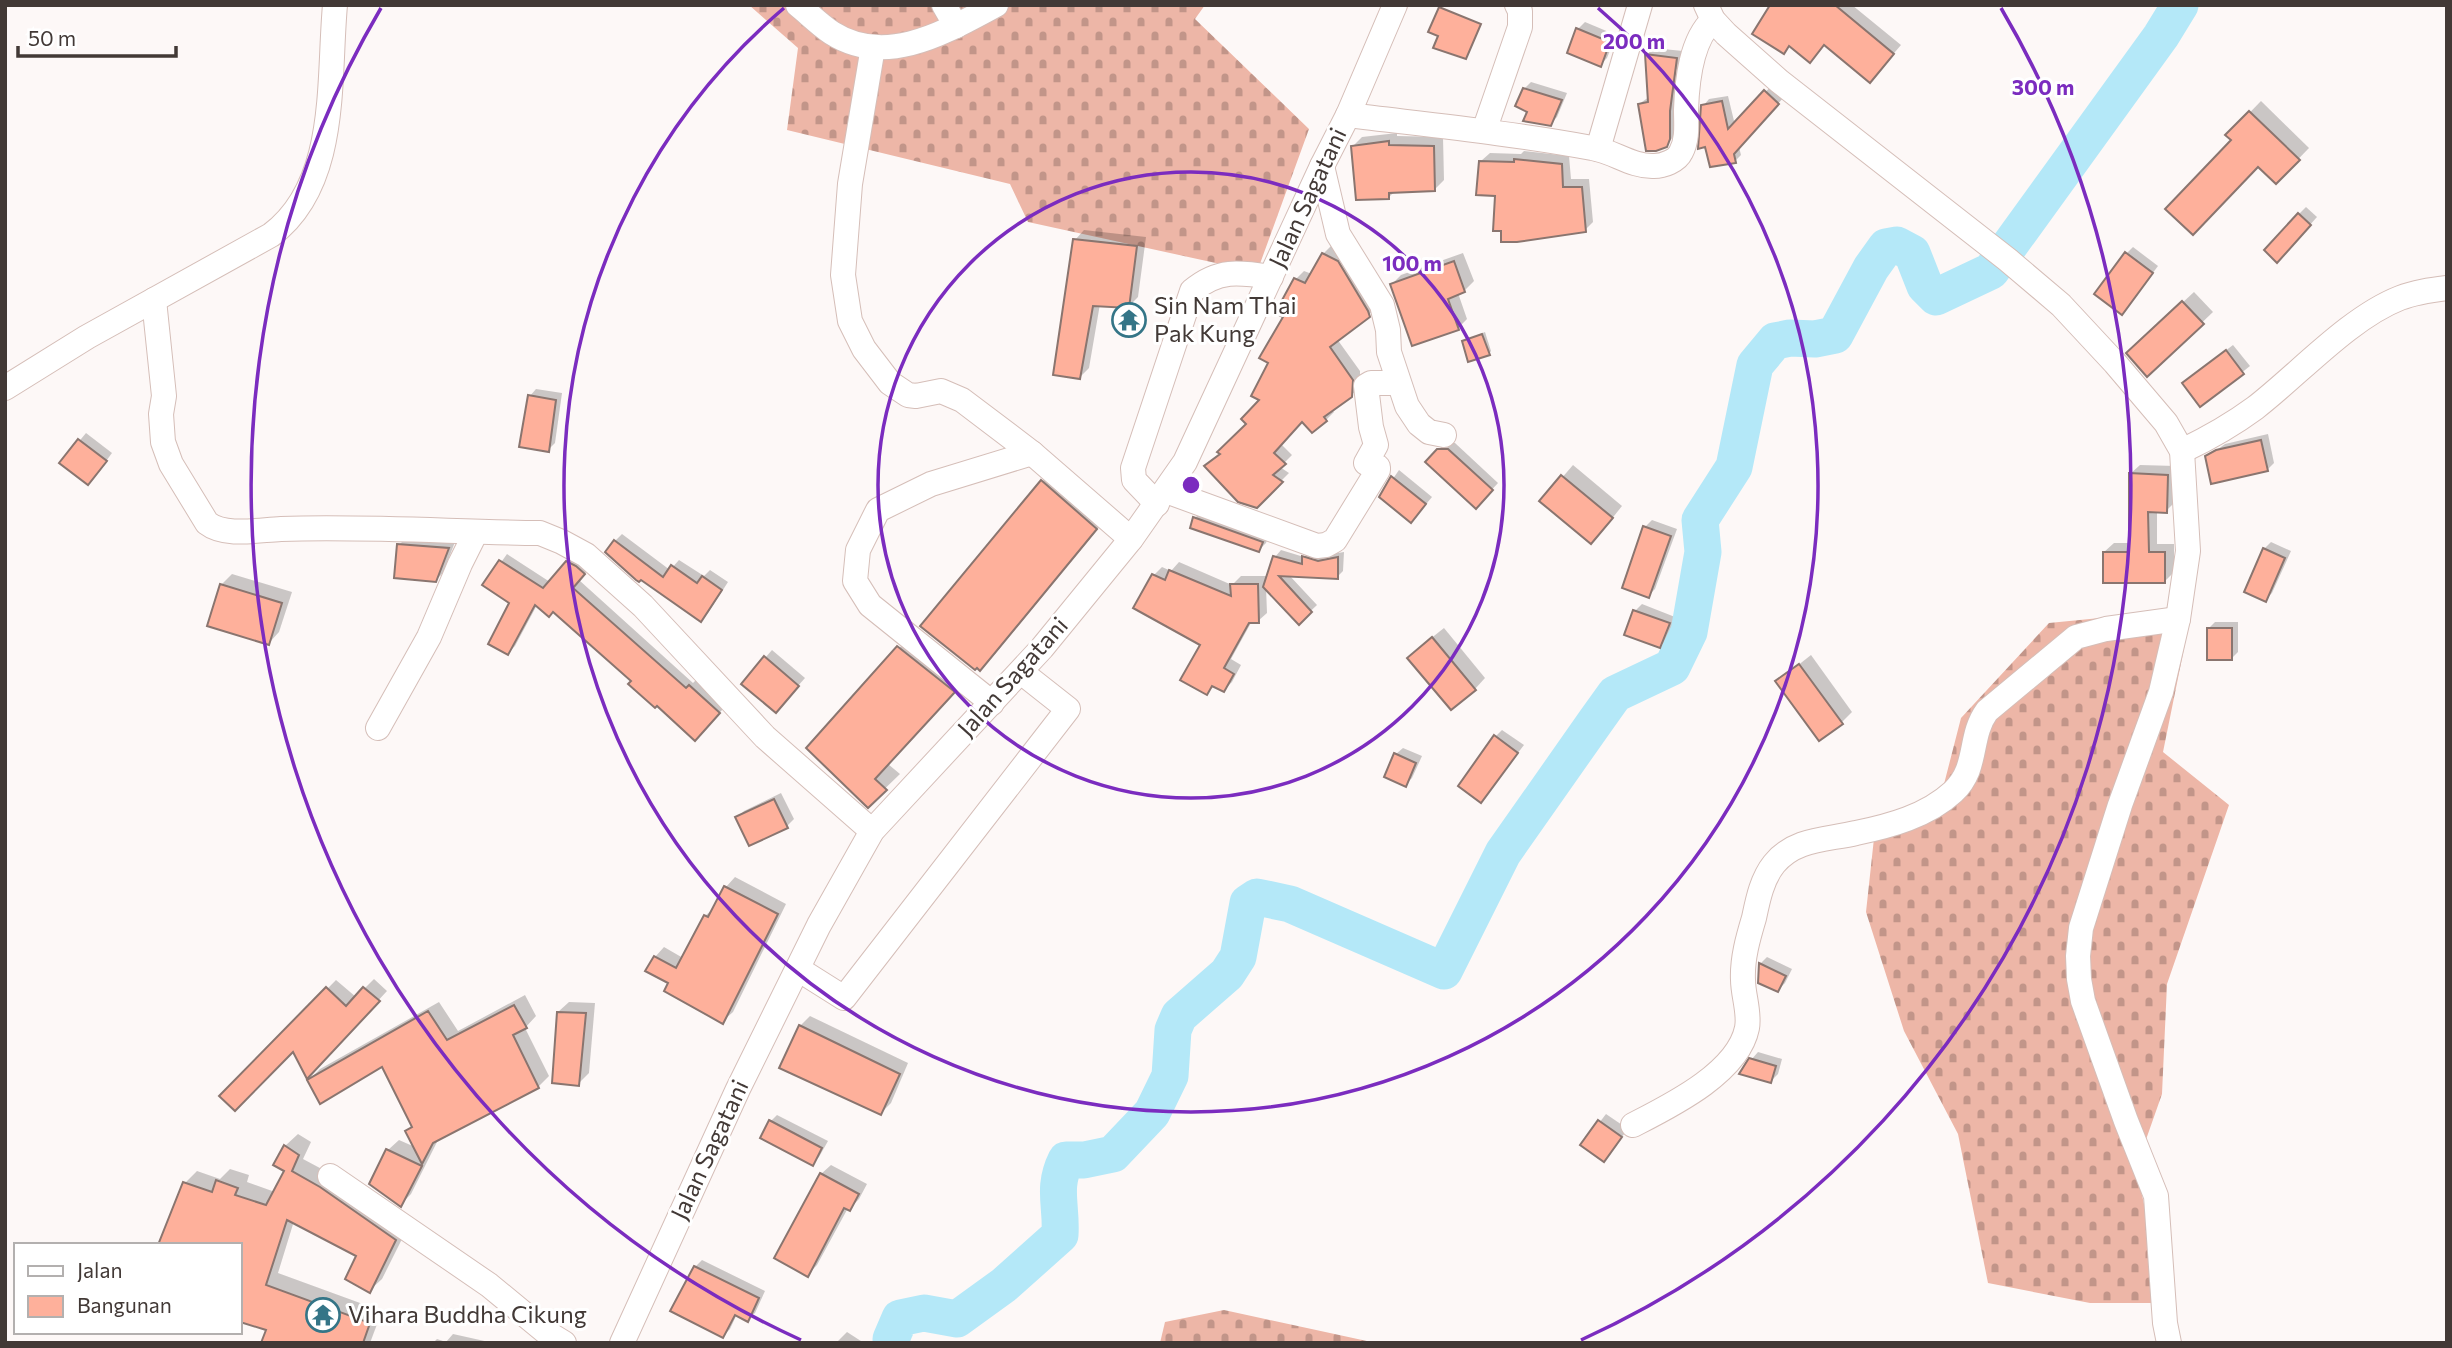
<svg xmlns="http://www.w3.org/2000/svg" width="2452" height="1348" font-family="Commissioner,sans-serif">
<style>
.cemetery{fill:url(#cemetery-stones)}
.shadow{fill:#0003}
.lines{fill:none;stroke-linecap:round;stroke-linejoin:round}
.river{stroke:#b4e8f8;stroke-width:37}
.building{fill:#feb09b;stroke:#8a756f;stroke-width:2}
.minor-casing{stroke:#d5beb8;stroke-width:26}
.minor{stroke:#fff;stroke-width:24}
.ring{fill:none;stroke:#7b2cbf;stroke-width:3.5}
.labels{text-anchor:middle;stroke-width:6;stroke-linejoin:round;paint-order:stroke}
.street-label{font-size:24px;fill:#423936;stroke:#fff}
.poi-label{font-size:24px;fill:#423936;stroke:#fff;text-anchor:start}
.centre{fill:#7b2cbf;stroke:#fff;stroke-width:3.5}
.ring-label{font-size:21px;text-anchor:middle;font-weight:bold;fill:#7b2cbf;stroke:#fff;stroke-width:6;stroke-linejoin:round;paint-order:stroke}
</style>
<defs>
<pattern id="cemetery-stones" width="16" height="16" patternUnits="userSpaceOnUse" patternTransform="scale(1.75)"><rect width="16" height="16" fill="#edb6a7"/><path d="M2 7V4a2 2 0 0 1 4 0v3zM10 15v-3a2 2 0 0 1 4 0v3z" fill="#c29589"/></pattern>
</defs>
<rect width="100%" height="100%" fill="#fdf8f7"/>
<g class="cemetery">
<path d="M749,5h456l-10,14 114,110 -52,143 -229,-50 -18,-38 -223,-54 11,-82z"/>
<path d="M2192,609l-29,143 66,53 -62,179 -5,110 -26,74 30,135h-76l-102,-20 -30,-149 -54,-103 -38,-119 9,-83 68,-41 18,-70 88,-95z"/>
<path d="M1224,1310l152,33h-216l5,-21z"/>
</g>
<g class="shadow">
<path d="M1772,5h80l49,40 -23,27 -53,-29 -35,2 -6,6z"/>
<path d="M1585,22l31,13 -9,23 -7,7 -22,-36z"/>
<path d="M1653,48l30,3 -9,85 -7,8 -28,-40 10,-7 -2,-42z"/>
<path d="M1531,82l36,11 -10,24 -7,7 -21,-13 -5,-22z"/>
<path d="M1772,85l12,12 -45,50 2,8 -6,6 -32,-55 6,-7 19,-3 7,29z"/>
<path d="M2261,101l48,47 -33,34 -48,-47z"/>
<path d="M1397,133v3l46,1 1,43 -9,9 -40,2 -6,6 -36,-51 9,-9z"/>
<path d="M1524,151l45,5 2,23h18l4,43 -8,8 -88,-36 -16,-33 9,-8 31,1z"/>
<path d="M2306,207l11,10 -33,37 15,-40z"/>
<path d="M1084,230l62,7 -8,60 -10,10 -28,-3 -11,64 -9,9 -5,-137z"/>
<path d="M1331,246l46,62 -40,31 23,32v17l-28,22 2,2 -8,8h-23l-22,24 11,11 -12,12 9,6 -33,33 -34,-53 27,-30 13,-24 8,-37 26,-83 8,-8 8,3 11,-20z"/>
<path d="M2133,247l25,19 -30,40 -1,-53z"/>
<path d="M1463,253l11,28 -10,10 -6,2 9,26 -9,9 -66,-44 9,-9z"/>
<path d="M2194,292l19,20 -66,63 -8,-32z"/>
<path d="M1485,332l6,19 -2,3 -25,-13z"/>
<path d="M2233,345l17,21 -49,39 -10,-28z"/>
<path d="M536,389l26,4 -7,50 -7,7 -18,-54z"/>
<path d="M86,433l26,20 -17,23 -33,-14z"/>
<path d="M2268,434l6,29 -7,7 -60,-13 18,-13z"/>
<path d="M1445,443h10l43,40 -22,24 -49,-45z"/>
<path d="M1573,465l49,41 -20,25 -60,-30z"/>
<path d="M2140,465l36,1 -1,36 -9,9h-9v33h17v28l-9,9 -61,-29 10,-9h17l-1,-69z"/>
<path d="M1056,467l54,47 -115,140 -15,14 62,-186z"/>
<path d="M1399,470l33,27 -14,17 -37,-18z"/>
<path d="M1202,511l67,24 -3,8 -7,7 -64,-32z"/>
<path d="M1652,520l25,9 -22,60 -6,6 -4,-68z"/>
<path d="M622,534l48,36 9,-10 25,16 6,-6 18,12 -20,31 -7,6 -86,-78z"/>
<path d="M406,538l49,4 -12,31 -7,7 -37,-35z"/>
<path d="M2271,542l20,9 -19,42 -7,7 -1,-51z"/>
<path d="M1281,550l23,7 6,-6 15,4 19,-3 -1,19 -6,6 -48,-2 28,30 -18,17 -33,-35 1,26 -9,8h-6l-21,38 10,6 -9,17 -8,8 -9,-5 -8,8 -5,-48 -48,-70 8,-8 9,4 8,-9 53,23 9,-9h27l7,-19z"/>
<path d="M507,554l43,28 24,-27 17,12 -12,13 114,103 4,-4 29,27 -31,32 -141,-128 -17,-5 -22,41 -7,7 4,-50 -27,-18z"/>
<path d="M232,574l60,18 -13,40 -10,11 -59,-19 12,-40z"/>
<path d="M1642,604l33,13 -8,23 -7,6 -25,-35z"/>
<path d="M2215,622h23v30l-7,7 -23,-30z"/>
<path d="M1444,628l41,50 -10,11 -55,-42z"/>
<path d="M913,633l55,44 -80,87 12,10 -32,31 -59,-57z"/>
<path d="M772,650l33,28 -23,26 -39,-21z"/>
<path d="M1811,655l41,57 -11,11 -63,-42z"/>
<path d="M1502,730l22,15 -43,56 15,-65z"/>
<path d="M1403,748l19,8 -10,22 -7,7 -9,-31z"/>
<path d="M781,793l13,26 -7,7 -50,-8 7,-7z"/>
<path d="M735,877l51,27 -53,108 -10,9 -52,-39 -16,-25 9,-10 19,11 22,-42 10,-9 11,-20z"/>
<path d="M1767,957l25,12 -7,14 -7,7 -18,-26z"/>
<path d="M374,979l13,12 -71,77 -23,-19 -71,47 114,-116 20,17z"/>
<path d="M525,995l11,21 -11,12 24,48 -11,11 -99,51 -28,56 -10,10 -13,-54 11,-10 16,7 -8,-16 6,-6 -30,-61 -74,16 11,-11 119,-67 19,29z"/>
<path d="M569,1002l26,1 -6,70 -11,11 -20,-72z"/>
<path d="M810,1016l98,47 -17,40 -10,10 -81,-87z"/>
<path d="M1758,1052l24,7 -4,15 -7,7 -20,-21z"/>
<path d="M1606,1114l22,15 -24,31 -21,-16z"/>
<path d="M777,1115l51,26 -9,16 -7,7 -41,-43z"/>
<path d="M298,1134l13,8 -8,17 30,16 75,52 -26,52 -13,12 -10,-36 -65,-34 -16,52 104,38 -12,32h-108l6,-14 -28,-9v-75l-55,-62 12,-12 23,8 10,-10 19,6 -2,7 28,10 11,-22 -1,-24z"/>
<path d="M831,1165l36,19 -8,15 -10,10 -1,-1 -31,57 -9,9 13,-100z"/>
<path d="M702,1260l63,31 -10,22 -7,6 -11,-5 -7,15 -7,7 -28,-69z"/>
<path d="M847,1332l17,11h-28z"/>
<path d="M453,1334l36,8v1h-56l4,-4 9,3z"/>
</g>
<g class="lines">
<path class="river" d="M892,1343l-1,-4 9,-21 24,-5 33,6 47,-34 56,-50c2,-29 -8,-47 6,-75h18l29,-6 39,-41 18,-37 3,-46 6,-14 48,-42 11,-17 10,-54 9,-6 33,7 154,67 59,-118 92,-131 20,-28 57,-27 17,-35 14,-80 -3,-32 34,-53 21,-102 20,-24 15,-3 25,1 20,-4 36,-67 15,-21 11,-2 15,8 13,33 11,11 55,-26 170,-235 19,-31"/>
</g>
<g class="building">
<path d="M1770,5h65l59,49 -24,29 -46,-38 -14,18 -21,-17 -5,8 -32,-20z"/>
<path d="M1439,7l42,17 -15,35 -33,-11 5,-12 -10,-4z"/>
<path d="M1576,28l34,14 -9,25 -34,-14z"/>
<path d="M1645,54l32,4 -7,53v28l-3,8 -11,4h-10l-8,-47 10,-2z"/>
<path d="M1523,88l39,12 -11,26 -28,-5 4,-9 -12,-6z"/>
<path d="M1764,90l15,14 -45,50 2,9 -26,4 -5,-20 -7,2 3,-44 21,-4 6,28z"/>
<path d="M2249,111l51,49 -24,24 -18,-17 -65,68 -28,-26 66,-69 -6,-5z"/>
<path d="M1389,141v4l45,1 1,45 -46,2v6l-33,1 -5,-54z"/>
<path d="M1514,159l48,5 1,23h19l4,45 -69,10h-16v-11h-8l2,-35 -19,-1 3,-34 35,1z"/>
<path d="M2298,213l13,12 -34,38 -13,-13z"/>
<path d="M1073,239l64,7 -8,62 -36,-2 -13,73 -27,-4z"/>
<path d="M2125,252l28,21 -31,42 -28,-21z"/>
<path d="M1322,253l16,8 30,50 2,6 -40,30 23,33 -1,17 -28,20 3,4 -15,12 -10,-11 -28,31 12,11 -13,11 10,7 -26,26 -19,-6 -34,-36 16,-12 -3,-2 29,-28 -5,-5 18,-19 -8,-4 17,-33 -9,-5 24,-41 -8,-4 19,-35 11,5z"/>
<path d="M1454,261l11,31 -17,7 11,31 -47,16 -22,-62z"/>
<path d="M2182,301l22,23 -57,53 -21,-24z"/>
<path d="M1482,334l8,21 -22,7 -6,-21z"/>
<path d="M2226,350l18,24 -44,33 -18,-24z"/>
<path d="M528,395l28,5 -7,52 -30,-5z"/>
<path d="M78,439l29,22 -19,24 -29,-22z"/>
<path d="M2261,440l7,31 -57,13 -6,-28 11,-6z"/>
<path d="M1437,449h11l45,41 -17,19 -51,-47z"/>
<path d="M2129,473l39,2 -1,38 -19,-1 1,40h16v31h-62v-31h26z"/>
<path d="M1561,475l52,43 -22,26 -52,-43z"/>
<path d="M1391,476l35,28 -15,19 -32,-26z"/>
<path d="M1041,480l56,49 -117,142 -3,-3 -2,2 -55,-44z"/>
<path d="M1193,517l70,25 -4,10 -69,-24z"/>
<path d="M1643,526l28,10 -22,62 -27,-10z"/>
<path d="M614,540l49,37 8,-12 26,18 5,-7 20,14 -21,32 -60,-42 -2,2 -3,-2 -31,-28z"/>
<path d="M397,544l52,4 -13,34 -42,-4z"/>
<path d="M2263,548l22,10 -19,44 -22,-10z"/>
<path d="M1273,556l29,8v-8l16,5 20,-4v22l-59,-3 33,36 -13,13 -36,-38z"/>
<path d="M499,560l44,28 23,-27 10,5 9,8 -12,14 113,100 3,-3 31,28 -25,28 -38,-35 -2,2 -27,-24 3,-3 -78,-69 -4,5 -14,-12 -27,50 -20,-11 21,-41 -27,-18z"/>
<path d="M1169,570l62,26 -1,-12h28l1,39h-10l-25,45 10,6 -10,18 -12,-6 -5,9 -27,-15 20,-35 -67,-37 19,-34 13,6z"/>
<path d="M220,584l62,19 -13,42 -62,-19z"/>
<path d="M1633,610l37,13 -10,25 -36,-13z"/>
<rect x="2207" y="628" width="25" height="32"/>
<path d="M1432,637l44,53 -25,20 -44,-52z"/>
<path d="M897,646l58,46 -80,87 12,11 -19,18 -62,-60z"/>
<path d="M764,656l35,30 -23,27 -35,-29z"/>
<path d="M1799,664l44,60 -24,17 -44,-60z"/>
<path d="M1494,735l24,18 -37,50 -23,-17z"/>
<path d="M1394,753l22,10 -10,24 -22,-10z"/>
<path d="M774,799l14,29 -39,18 -14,-29z"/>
<path d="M724,886l54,28 -55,110 -59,-33 4,-8 -23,-12 9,-15 22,12 28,-53 4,2z"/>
<path d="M1759,963l27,13 -8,16 -20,-9z"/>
<path d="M326,987l20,19 17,-19 17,14 -73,78 -14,-27 -58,59 -16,-15z"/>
<path d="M514,1005l13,23 -14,7 26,53 -106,55 -11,21 -17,-33 7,-4 -30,-60 -62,37 -13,-24 121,-69 19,29z"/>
<path d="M557,1012l29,1 -7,73 -27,-3z"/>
<path d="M799,1025l101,49 -19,41 -102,-47z"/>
<path d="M1749,1058l27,8 -5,17 -32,-9z"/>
<path d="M769,1120l53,28 -9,18 -53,-28z"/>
<path d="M1598,1120l24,17 -18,25 -24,-17z"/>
<path d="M284,1145l15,10 -7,16 28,16 76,53 -26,53 -25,-14 11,-23 -69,-36 -21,65 104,38 -7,20h-102l5,-13 -26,-8v-77h-82l25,-63 29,10 4,-12 22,8 -3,7 31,10 18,-34 -11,-6z"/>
<path d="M386,1149l36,17 -21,41 -32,-23z"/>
<path d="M820,1173l39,21 -9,17 -6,-3 -36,69 -34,-19z"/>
<path d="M694,1266l65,32 -11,24 -13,-7 -12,23 -53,-27z"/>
</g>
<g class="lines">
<g class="minor-casing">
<g id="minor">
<path d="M798,5c11,9 22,20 34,28 55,35 115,-2 164,-28"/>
<path d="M944,5l12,21"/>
<path d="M1706,5l7,15 13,14 53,47 229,179 53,45 54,58 51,60 16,28 6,100 -10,68 -17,73 -41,113 -39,123 -3,28 1,23 4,22 43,120 30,75 9,127 4,20"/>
<path d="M873,47l-23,137 -7,91 7,46 14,28 26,34 18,12 8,1 25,-5 21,9 70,53 99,86"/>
<path d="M1348,115c81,10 163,18 244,33 21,3 40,19 62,18 9,0 23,-5 27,-14 7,-13 5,-28 5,-42 1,-29 5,-70 27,-90"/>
<path d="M1484,131l36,-104v-16l-3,-6"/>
<path d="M1598,149l42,-144"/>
<path d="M1322,166l16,68 44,71 6,25 1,22 18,54 12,18 10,8 15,3"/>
<path d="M154,300l10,96 -3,18 2,28 8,22 36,59c18,14 51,7 74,6 86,-3 173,3 259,4l22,9 24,13 57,51 122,131 107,94"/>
<path d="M5,388l82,-51 184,-102c68,-51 57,-154 64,-230"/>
<path d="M2182,451c25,-12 50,-26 73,-43 44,-34 94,-90 145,-110 15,-6 31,-8 47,-10"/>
<path d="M1166,491l151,55 9,-1 9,-5 43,-70v-3l-12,-4 10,-18 -5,-18 -5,-41 5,-3h27"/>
<path d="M1157,504l-23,-24 -1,-12 59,-177c26,-22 47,-19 79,-14"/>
<path d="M992,703l-122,-98 -15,-24 3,-31 20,-40 53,-26 101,-31"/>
<path d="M378,728l51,-91 31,-73 16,-32"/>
<path d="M798,969l46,29 224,-289 -47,-37"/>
<path d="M1633,1125c37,-19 105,-52 114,-97 3,-15 -4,-33 -4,-48 -1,-21 5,-42 11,-62 4,-19 8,-39 20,-54 21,-26 53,-24 82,-31 34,-7 71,-17 97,-41 26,-24 15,-55 34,-81l89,-74 30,-8 72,-10"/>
<path d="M330,1176l159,109 57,47 18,11"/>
<path d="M622,1343l116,-254 81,-164 53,-94 170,-183 89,-109 54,-77 137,-296 26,-51 47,-110"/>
</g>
</g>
<use href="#minor" class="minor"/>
</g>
<g class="ring">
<circle cx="1191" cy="485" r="313"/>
<path d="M1598 8A627 627 0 1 1 784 8"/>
<path d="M801 1340A940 940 0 0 1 381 8M2001 8A940 940 0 0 1 1581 1340"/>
</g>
<defs>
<g id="temple-ring" transform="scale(1.75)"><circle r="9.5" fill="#fff" stroke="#347587" stroke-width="1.5"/><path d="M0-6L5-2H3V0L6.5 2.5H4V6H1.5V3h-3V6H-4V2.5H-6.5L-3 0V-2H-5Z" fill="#347587"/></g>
</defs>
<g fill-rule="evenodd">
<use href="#temple-ring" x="1129" y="320"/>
<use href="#temple-ring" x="323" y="1315"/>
</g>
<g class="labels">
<g class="street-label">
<text transform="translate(1308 198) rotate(-65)" y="8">Jalan Sagatani</text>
<text transform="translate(1013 677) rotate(-48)" y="8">Jalan Sagatani</text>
<text transform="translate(710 1150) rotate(-65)" y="8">Jalan Sagatani</text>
</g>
<g class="poi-label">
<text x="1154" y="314">Sin Nam Thai<tspan x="1154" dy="28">Pak Kung</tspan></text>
<text x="348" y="1323">Vihara Buddha Cikung</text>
</g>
</g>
<circle cx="1191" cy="485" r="10" class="centre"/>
<g class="ring-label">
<text x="1634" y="49">200 m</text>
<text x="2043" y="95">300 m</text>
<text x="1412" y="271">100 m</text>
</g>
<rect width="2452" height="1348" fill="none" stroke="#423936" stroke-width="14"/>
<rect x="14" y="1243" width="228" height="91" fill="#ffffff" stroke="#b3b0af" stroke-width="2"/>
<rect x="28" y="1266" width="35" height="10" fill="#ffffff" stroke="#b3b0af" stroke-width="2"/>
<text x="77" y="1278" font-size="21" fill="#423936">Jalan</text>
<rect x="28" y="1296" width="35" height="21" fill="#feb09b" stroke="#b3b0af" stroke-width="2"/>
<text x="77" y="1313" font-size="21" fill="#423936">Bangunan</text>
<path d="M18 46v10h158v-10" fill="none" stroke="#423936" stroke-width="3.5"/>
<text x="28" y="46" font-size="21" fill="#423936" stroke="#ffffff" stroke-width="5" paint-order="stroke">50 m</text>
</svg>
